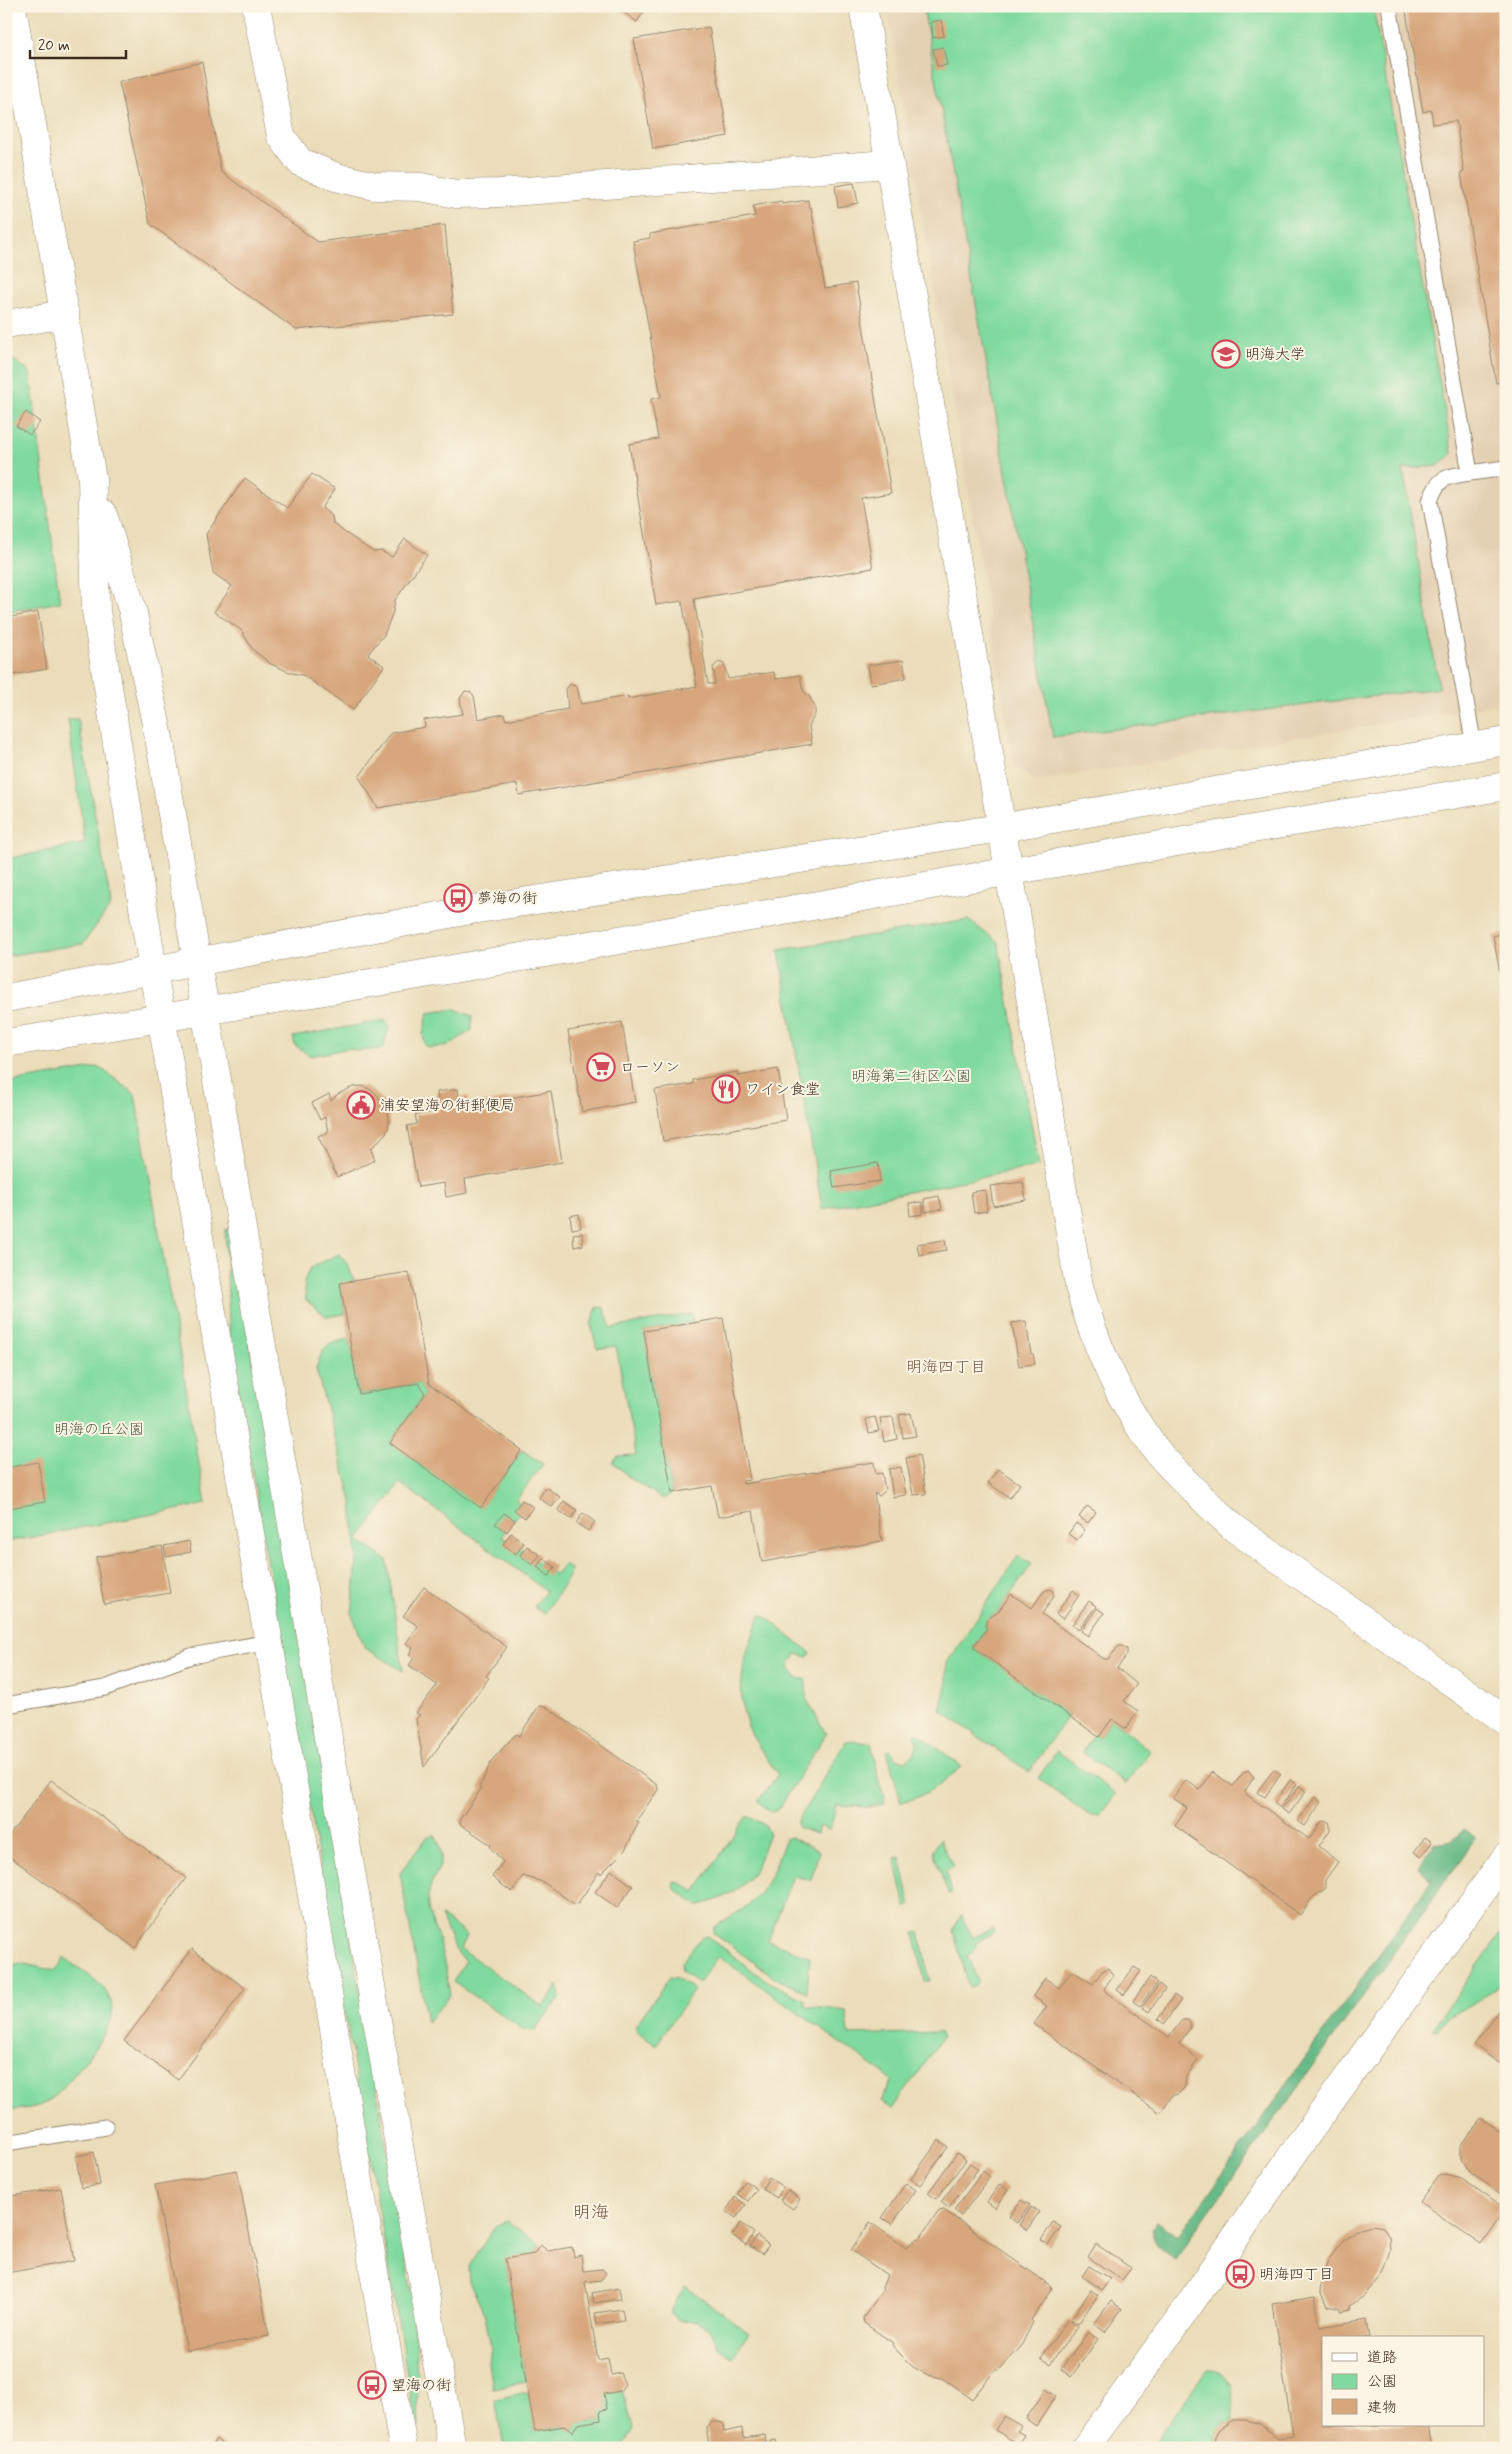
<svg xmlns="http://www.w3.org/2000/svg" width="1512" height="2454" font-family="Mynerve,'Klee One',sans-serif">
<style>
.built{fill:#e4d1b4}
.green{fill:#80da9f;stroke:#5e825e}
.forest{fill:#68ba86;stroke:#527252}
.building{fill:#d7a67b}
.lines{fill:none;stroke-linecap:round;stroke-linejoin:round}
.service-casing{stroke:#93846c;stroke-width:17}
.minor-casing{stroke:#93846c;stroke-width:29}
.tertiary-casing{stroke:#93846c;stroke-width:29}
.service{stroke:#fff;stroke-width:15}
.minor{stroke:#fff;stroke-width:28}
.tertiary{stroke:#fff;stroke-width:28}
.labels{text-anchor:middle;stroke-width:4;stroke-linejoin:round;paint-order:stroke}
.poi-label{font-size:15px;fill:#3b2a1e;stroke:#fcf5e5;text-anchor:start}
.park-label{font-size:15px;fill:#4c563e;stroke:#fcf5e5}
.neighbourhood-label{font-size:16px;fill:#72553f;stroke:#fcf5e5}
.quarter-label{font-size:18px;fill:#72553f;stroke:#fcf5e5}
</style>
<rect width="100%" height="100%" fill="#fcf5e5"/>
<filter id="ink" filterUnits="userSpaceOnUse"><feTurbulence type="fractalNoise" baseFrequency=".02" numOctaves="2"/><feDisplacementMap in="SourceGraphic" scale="10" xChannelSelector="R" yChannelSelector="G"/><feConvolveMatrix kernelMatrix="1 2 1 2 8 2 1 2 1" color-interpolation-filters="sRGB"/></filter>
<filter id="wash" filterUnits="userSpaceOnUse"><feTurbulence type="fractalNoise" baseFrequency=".0096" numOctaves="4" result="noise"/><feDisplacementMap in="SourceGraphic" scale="20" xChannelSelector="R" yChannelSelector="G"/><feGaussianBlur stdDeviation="1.12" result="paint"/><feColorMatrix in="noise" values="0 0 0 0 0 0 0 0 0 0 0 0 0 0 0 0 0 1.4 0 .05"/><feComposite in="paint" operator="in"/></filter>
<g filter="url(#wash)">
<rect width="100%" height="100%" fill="#ebddba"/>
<path class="built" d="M887,6h619v697l-470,78 -22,-15z"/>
<g class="green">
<path d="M923,6h450l79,447 -14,13 -35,3 36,219 -386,49z"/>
<path d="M8,356l22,16 30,230 -54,10v-255z"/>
<path d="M68,719h10l33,186 -28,39 -77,12v-97l79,-16z"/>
<path d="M968,920l30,22 41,224 -217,43 -43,-259z"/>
<path d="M455,1009l17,7v14l-23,15 -19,3 -5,-3 -2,-11 5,-21z"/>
<path d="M386,1020l3,7 -6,22 -27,2 -6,-3 -40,8 -15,-11 -2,-8z"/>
<path d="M99,1067l36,27 71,410 -200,38v-459z"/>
<path d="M230,1229l184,1079 5,118h-3l-186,-1084 -5,-112z"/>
<path d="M339,1254l9,11 6,16 -14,3 5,30 -18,3 -21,-17 -2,-19 6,-13z"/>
<path d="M597,1307l7,1 7,20 80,-14 2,9 -49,8 28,162 -8,6 -33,-20 -18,-17 4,-6 19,-1 -20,-109 -19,3 -6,-25z"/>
<path d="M350,1339l9,55 60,-11 6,11 -35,49 91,64 41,-57 21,14 -27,36 8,7 -22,29 54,39 8,-11 6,5 -1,8 -25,37 -10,-7 12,-16 -146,-108 -42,57 29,20 16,111 -38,-23 -13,-34 5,-54 -5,-59 -36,-132c7,-23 10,-26 34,-30z"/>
<path d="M1018,1556l14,8 -34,48 -12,8v10l-13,17 96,68 -40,57 -89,-62 7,-28v-19z"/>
<path d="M761,1613l50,40 -3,4 -12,-3 -7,12 7,12 10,1v19l20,36 -49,77 -7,1 -12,-11 20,-26c-9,-14 -20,-28 -27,-42 -20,-40 -5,-82 10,-120z"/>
<path d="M1112,1719l38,32 -24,33 -44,-32 13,-18 4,3z"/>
<path d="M917,1732l45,35c-19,15 -36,30 -61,35l-14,-51 4,-1 5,8 9,3c10,-6 16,-14 9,-25z"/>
<path d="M846,1741l25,2 14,61 -17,3 -32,-2 -6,25 -11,-4 -2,8 -19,-6 -1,-6z"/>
<path d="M1057,1751l59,43 -16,21h-11l-51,-37z"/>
<path d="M746,1817h5l15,9 3,7c-13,33 -12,47 -46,64 -9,4 -16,7 -26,8l-22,-16 -1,-7 7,1 14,9z"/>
<path d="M435,1835c16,33 -3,33 -7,62 -2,16 7,30 11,45 5,17 8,35 11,53l-23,27 -27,-149 28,-37z"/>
<path d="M790,1837l29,14 -8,29 -18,-4 -25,65 42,16 -3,35 -30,-13 -64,-46 1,-5c9,-8 19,-12 29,-19 25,-18 32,-42 42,-70z"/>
<path d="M940,1839l13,27 -7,6 6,21 -4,1 -15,-43z"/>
<path d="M900,1857l11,49 -5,1 -11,-49z"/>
<path d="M961,1915l12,23 20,-10 2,3 -19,12 1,4 -10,9 11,25 -4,5 -5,1 -16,-57z"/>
<path d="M441,1916l26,19 -6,14 82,58 15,-22 2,13 -26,33 -10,-1 -71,-48 12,-20 -10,-13z"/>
<path d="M919,1932l11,49h-5l-11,-48z"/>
<path d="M1501,1933l5,1v43l-9,12 -49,28 -11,14 -5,-1z"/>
<path d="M707,1936l60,45 39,19v6l40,5 3,24 90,-3 3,6 -50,71 -11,-8 12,-21 -175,-124 -19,27 -17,-12 -1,-8 20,-25z"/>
<path d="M64,1958c16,12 42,25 47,44 1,4 1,12 1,15 -4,18 -50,76 -65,85 -12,7 -27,7 -41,9v-144l14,-4 36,8z"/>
<path d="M670,1977l7,1 17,12 -38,55 -19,-14 -2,-5z"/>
<path d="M507,2221l33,24 -6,9 -29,5 21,123 -33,6 -4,-25 2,-17 -6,-31 -16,-34 -1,-13 27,-42z"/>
<path d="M685,2286l64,47 -17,24 -14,-10 -6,-15 -14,-11 -19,-1 -10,-7z"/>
<path d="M1207,2370c29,-1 25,28 26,50 -14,5 -19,14 -18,28h-62l1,-5z"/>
<path d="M622,2390l12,40 -12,18h-118l-9,-49 33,-7 7,39 29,-5 8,6 6,-8 23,-4 -1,-9 7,-2 -3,-15z"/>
</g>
<path class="forest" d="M1463,1829l13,9 -301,421 -18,-14 -5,-17 5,-7 21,15 254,-356 -14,-13 17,-24 19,-3z"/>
<g id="blocks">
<g class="building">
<path d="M615,6h33l-11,16z"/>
<path d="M920,6h12v3l-11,2z"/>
<path d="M1405,6h101v375l-10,2 -35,-210 3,-1 -8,-51 -23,3 -2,-14 -8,2z"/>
<path d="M941,20l3,16 -11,2 -2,-16z"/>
<path d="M709,27l19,109 -75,13 -19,-110z"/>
<path d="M943,47l4,18 -10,1 -4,-17z"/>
<path d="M202,62l19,110 97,70 127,-17 8,89 -157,16 -146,-106 -31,-142z"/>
<path d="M854,183l4,20 -20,4 -3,-21z"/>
<path d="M808,200l1,7h2l14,81 31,-5 35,210 -30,5 12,70 -179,31 14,85h7l-2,-17 6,-5 5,2 4,15 46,-7 2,7 24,-4 3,16 6,5 6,11v7l-6,12 3,18 -293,51 -2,-11 -139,24 -19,-31 32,-44 34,-6 -1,-7 39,-6 -3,-15 5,-8 6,1 3,4 4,23 26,-5 2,6 62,-11 -2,-20 4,-5 7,3 4,17 47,-8v3l69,-13 -15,-85 -26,4 -27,-161 29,-5 -7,-40 10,-2 -28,-156 17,-3v-4l105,-18 -2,-10 29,-5v3z"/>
<path d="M26,412l14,10 -10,13 -14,-9z"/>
<path d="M312,474l23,15 -13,19 10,8 1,8 40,28 8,-1 11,6 13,-18 22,16 -32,45 -2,12 -9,23 -16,19 16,12 -31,44 -50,-35 -11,-2 -21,-9 -18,-14 -12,-20 -27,-18 18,-26 -19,-13 -7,-39 39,-56 42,30z"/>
<path d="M38,612l9,57 -35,6 -1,-6h-5v-51z"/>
<path d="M903,660l3,18 -35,6 -3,-19z"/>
<path d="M1506,933v67h-1l-12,-64z"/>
<path d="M622,1022l13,80 -53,10 -14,-81z"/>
<path d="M778,1069l8,51 -123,21 -8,-51 38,-6v-4l44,-8 1,4z"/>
<path d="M363,1086l10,5 13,14 3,11v9l-3,8 -15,16 4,11 -38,17 -19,-41 10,-4 -3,-15 -5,3 -8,-17 17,-9 2,7 7,-7 15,-7z"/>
<path d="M458,1089l1,9 9,-2 1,9 82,-14 11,71 -97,17 2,14 -21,4 -2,-14 -26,4 -11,-61 10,-2 -2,-9 24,-4 -2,-19z"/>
<path d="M878,1163l2,18 -46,7 -3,-17z"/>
<path d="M1023,1182l3,18 -33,6 -3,-20z"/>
<path d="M985,1190l2,21 -13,2 -3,-21z"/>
<path d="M939,1196l3,13 -17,3 -1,-13z"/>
<path d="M922,1202l1,12 -13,2 -1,-13z"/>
<path d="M579,1214l2,14 -9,1 -2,-13z"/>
<path d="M582,1233l1,12 -9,2 -1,-13z"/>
<path d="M945,1240l2,10 -28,5 -2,-11z"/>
<path d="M409,1272l20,112 93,66 -41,58 -91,-65 35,-49 -6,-11 -60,11 -19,-111z"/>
<path d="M723,1318l27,162 -7,1v3l131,-22 2,12 6,-1 3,16 -1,3 -5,4 -5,-3 8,48 -120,21 -9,-51 -35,6 -6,-31 -40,7 -28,-162z"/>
<path d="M1026,1321l5,33h2l2,10 -16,2 -7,-43z"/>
<path d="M911,1413l5,23 -13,2 -4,-23z"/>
<path d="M875,1417l4,14 -10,2 -3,-14z"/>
<path d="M893,1417l4,22 -13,3 -4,-24z"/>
<path d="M919,1455l7,39 -13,1 -7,-37z"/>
<path d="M38,1462l7,40 -36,6 -3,-40z"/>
<path d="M901,1467l5,28 -13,2 -4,-28z"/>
<path d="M998,1469l22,15 -10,14 -22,-15z"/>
<path d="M546,1487l14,10 -8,10 -13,-9z"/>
<path d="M522,1500l11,7 -8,11 -11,-8z"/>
<path d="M564,1501l13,9 -6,9 -13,-9z"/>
<path d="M1087,1506l9,6 -8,11 -9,-6z"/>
<path d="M504,1513l11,7 -8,12 -12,-8z"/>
<path d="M583,1513l12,9 -7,9 -12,-8z"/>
<path d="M1076,1523l9,7 -8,10 -9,-6z"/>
<path d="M511,1533l13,10 -8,11 -13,-10z"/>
<path d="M189,1541l2,11 -25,5 -2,-11z"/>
<path d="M162,1546l8,47 -66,11 -8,-47z"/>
<path d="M527,1546l13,9 -8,10 -12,-10z"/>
<path d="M543,1558l12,9 -6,9 -12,-9z"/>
<path d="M424,1587l83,60 -21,29 3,2 -65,89 -8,-48 4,-4 -4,-2 21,-28 -28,-20 5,-7 -5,-4 4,-6 -7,-5 12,-17 -15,-10z"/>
<path d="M1049,1589l3,1 2,6 -12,18 62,45h4l11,-13h3l5,3v6l-10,13 20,16 -13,17 14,10 -12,18 -14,-10 -13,18 -126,-90 13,-17v-10l12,-8 13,-18 21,14 11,-16z"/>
<path d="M1073,1590l6,5 -16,24 -7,-5z"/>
<path d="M1089,1601l7,5 -17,24 -7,-5z"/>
<path d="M1097,1608l7,5 -16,23 -7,-5z"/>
<path d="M539,1706h6l112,79 1,5 -22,31 3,1 -14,28 -24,24 -2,-2 -21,31 -4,1 -31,-22 -20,-6 -11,16 -20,-15 11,-15 -13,-15 1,-2 -31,-21v-5l21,-30 -2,-1 13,-28 24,-26 3,2z"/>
<path d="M1274,1769l7,5 -16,23 -8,-5z"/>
<path d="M1248,1770l6,7 -9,14 2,4 62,44 13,-18 7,1 1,3v5l-11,16 19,16 -13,18v9l-12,8 -13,18 -125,-89 12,-18 -14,-10 13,-18 14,10 12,-18 21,14 10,-13z"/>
<path d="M51,1780l135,98 -51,70 -129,-94v-14z"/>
<path d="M1290,1780l7,4 -17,24 -6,-5z"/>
<path d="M1299,1786l7,5 -17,23 -7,-5z"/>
<path d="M1315,1797l6,5 -16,24 -7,-5z"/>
<path d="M1425,1837l7,5 -11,15 -7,-5z"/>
<path d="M611,1870l22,16 -16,22 -22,-16z"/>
<path d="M192,1949l53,39 -67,92 -54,-39z"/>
<path d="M1134,1967l7,4 -17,24 -7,-5z"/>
<path d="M1108,1968l5,7 -9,14 3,4 62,44 13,-17h6l2,3v5l-11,16 19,16 -12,17 -1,10 -7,7 -5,1 -13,18 -126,-89 13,-18 -14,-10 12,-18 14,10 13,-17 21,13 9,-13z"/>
<path d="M1150,1977l7,6 -17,23 -7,-5z"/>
<path d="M1159,1984l6,5 -16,23 -7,-5z"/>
<path d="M1174,1995l7,5 -17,24 -6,-5z"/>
<path d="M1506,2001v67l-32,-23z"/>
<path d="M1481,2118l25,17v62l-38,-26 -7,-12v-13z"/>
<path d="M939,2140l9,7 -28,38 -9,-6z"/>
<path d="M94,2152l6,33 -19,3 -5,-32z"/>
<path d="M957,2153l9,7 -30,39 -8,-6z"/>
<path d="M970,2163l8,6 -29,39 -8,-6z"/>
<path d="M237,2170l32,166 -82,15 -32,-166z"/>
<path d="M983,2171l7,6 -29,39 -7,-6z"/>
<path d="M1445,2174l16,4 44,31 -24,35 -61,-42 19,-26z"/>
<path d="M769,2178l14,9 -6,11 -15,-9z"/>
<path d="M745,2181l12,8 -9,12 -11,-7z"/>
<path d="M906,2183l10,7 -24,34 -10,-6z"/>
<path d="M1000,2184l8,6 -13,18 -8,-6z"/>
<path d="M61,2188l13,73 -68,12v-76z"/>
<path d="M788,2190l12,9 -7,10 -13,-9z"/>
<path d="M735,2197l11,8 -10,13 -10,-7z"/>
<path d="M1021,2200l9,5 -13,18 -8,-6z"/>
<path d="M1031,2207l8,5 -12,18 -8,-5z"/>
<path d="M944,2210l107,76 1,4 -21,30 2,2 -13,26 -22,23 -2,-2 -24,30 -30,-21 -14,-3 -15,-8 -12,-12 -9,-10 1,-2 -29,-20 -1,-5 20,-28 -1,-2 5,-13 -36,-25 19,-28 36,26 11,-10 2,1 20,-28z"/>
<path d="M1053,2222l8,5 -13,18 -7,-5z"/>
<path d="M741,2223l13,10 -8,12 -14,-10z"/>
<path d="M1372,2225l11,2 6,10 1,13 -8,24 -18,22 -14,10 1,4 -10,2v-3l-14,-3 -7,-15 2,-15 6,-16 18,-22 14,-10z"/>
<path d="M757,2236l12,9 -7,9 -12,-8z"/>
<path d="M1096,2244l35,24 -9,12 -34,-23z"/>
<path d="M540,2245l8,6 24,-4 2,10 7,-2 2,16 19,-2 4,4 -5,7 -16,2 13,78 10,-2 3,17 9,-2 5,11 -5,7 -16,3 3,15 -7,2 1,9 -23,4 -6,8 -8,-6 -29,5 -9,-49 -21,-123 29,-5z"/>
<path d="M1089,2266l21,13 -8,11 -20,-14z"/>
<path d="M619,2288l2,11 -27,4 -2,-10z"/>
<path d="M1091,2290l7,5 -20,29 -7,-5z"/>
<path d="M1315,2297l5,30 47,-8 3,19h-47v87h104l4,23h-216l1,-14 3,-5 14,-9h13l14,4 18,14 15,-2 -21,-132z"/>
<path d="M1111,2301l11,8 -17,23 -11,-8z"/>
<path d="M622,2309l2,11 -27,4 -2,-11z"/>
<path d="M1068,2319l10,7 -28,38 -9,-6z"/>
<path d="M1088,2332l10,7 -27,38 -10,-8z"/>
<path d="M1046,2389l10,7 -20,30 -10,-7z"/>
<path d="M1004,2416l17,10 -4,5 7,4 -6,9 -23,-14z"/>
<path d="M711,2421l12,2 1,9 18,-4 1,10 22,-3 1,7 10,-2 1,8h-84l16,-4 -3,-16z"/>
<path d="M216,2439l11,9h-17z"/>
<path d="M1506,2442v6h-25v-1z"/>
</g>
</g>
</g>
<g filter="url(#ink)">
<use href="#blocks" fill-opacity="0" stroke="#93846c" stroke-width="1"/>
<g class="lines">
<g class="service-casing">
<g id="service">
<path d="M1389,6l81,467c-25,4 -31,3 -40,28l44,245"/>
<path d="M1470,473l36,-5"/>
<path d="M6,1705l99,-17 86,-32 78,-14"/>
<path d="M6,2143l100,-16"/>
</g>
</g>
<g class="minor-casing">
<g id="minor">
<path d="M256,6l25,130 19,26 36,15 39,9 46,1 35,7 43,-1 389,-29"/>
<path d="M6,324l59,-10"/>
</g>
</g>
<g class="tertiary-casing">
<g id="tertiary">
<path d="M12,6l80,473 4,132 57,359 149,865 101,613"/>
<path d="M863,6l216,1280c15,57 44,124 82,170 23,26 48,49 73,72l272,193"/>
<path d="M103,514l29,95 28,134 183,1083 109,622"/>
<path d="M6,998l459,-87 535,-83 506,-87"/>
<path d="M6,1043c501,-79 999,-174 1500,-257"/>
<path d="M1085,2448l95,-130 120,-174 206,-287"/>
</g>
</g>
<use href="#service" class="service"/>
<use href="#minor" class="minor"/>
<use href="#tertiary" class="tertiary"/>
</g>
</g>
<defs>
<g id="university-ring" transform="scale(1.4375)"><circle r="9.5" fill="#fcf5e5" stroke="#d1495b" stroke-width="1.5"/><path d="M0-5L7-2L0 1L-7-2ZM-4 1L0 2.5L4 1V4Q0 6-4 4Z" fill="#d1495b"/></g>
<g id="bus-ring" transform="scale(1.4375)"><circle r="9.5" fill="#fcf5e5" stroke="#d1495b" stroke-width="1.5"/><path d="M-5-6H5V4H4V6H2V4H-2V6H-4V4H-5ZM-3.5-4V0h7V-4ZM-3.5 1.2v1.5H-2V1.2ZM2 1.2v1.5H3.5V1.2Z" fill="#d1495b"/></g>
<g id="supermarket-ring" transform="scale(1.4375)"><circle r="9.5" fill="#fcf5e5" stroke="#d1495b" stroke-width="1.5"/><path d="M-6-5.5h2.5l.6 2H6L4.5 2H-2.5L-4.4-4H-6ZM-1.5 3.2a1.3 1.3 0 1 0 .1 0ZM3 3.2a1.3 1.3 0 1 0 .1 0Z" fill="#d1495b"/></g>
<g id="restaurant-ring" transform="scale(1.4375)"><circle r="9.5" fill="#fcf5e5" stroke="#d1495b" stroke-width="1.5"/><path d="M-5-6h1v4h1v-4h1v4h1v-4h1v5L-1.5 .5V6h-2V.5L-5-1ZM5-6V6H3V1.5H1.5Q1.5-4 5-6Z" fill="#d1495b"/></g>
<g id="civic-ring" transform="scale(1.4375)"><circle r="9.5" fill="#fcf5e5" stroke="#d1495b" stroke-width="1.5"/><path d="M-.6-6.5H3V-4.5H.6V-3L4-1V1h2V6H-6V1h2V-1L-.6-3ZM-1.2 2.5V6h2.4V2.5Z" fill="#d1495b"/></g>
</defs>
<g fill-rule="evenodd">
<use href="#university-ring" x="1226" y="354"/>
<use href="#bus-ring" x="458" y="898"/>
<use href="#supermarket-ring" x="601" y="1067"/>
<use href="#restaurant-ring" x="726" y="1089"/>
<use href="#civic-ring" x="361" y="1105"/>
<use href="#bus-ring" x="1240" y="2274"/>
<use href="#bus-ring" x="372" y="2385"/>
</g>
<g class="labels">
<g class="poi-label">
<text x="1245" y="359">明海大学</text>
<text x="477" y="903">夢海の街</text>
<text x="620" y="1072">ローソン</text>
<text x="745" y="1094">ワイン食堂</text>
<text x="380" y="1110">浦安望海の街郵便局</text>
<text x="1259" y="2279">明海四丁目</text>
<text x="391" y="2390">望海の街</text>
</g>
<g class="park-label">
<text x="911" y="1081">明海第二街区公園</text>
<text x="99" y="1434">明海の丘公園</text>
</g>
<g class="neighbourhood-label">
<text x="946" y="1372">明海四丁目</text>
</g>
<g class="quarter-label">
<text x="591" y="2218">明海</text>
</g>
</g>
<rect width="1512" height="2454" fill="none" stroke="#fcf5e5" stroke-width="25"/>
<rect x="1322" y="2336" width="162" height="90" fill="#fcf5e5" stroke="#afa495"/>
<rect x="1332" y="2353" width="25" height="8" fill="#ffffff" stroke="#afa495"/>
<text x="1367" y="2362" font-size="15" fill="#3b2a1e">道路</text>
<rect x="1332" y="2374" width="25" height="15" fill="#80da9f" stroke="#afa495"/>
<text x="1367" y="2386" font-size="15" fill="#3b2a1e">公園</text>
<rect x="1332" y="2399" width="25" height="15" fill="#d7a67b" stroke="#afa495"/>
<text x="1367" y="2412" font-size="15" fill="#3b2a1e">建物</text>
<path d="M30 50v8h96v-8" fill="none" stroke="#3b2a1e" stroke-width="2.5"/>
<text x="38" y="50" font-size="15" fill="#3b2a1e" stroke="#fcf5e5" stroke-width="4" paint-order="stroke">20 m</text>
</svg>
